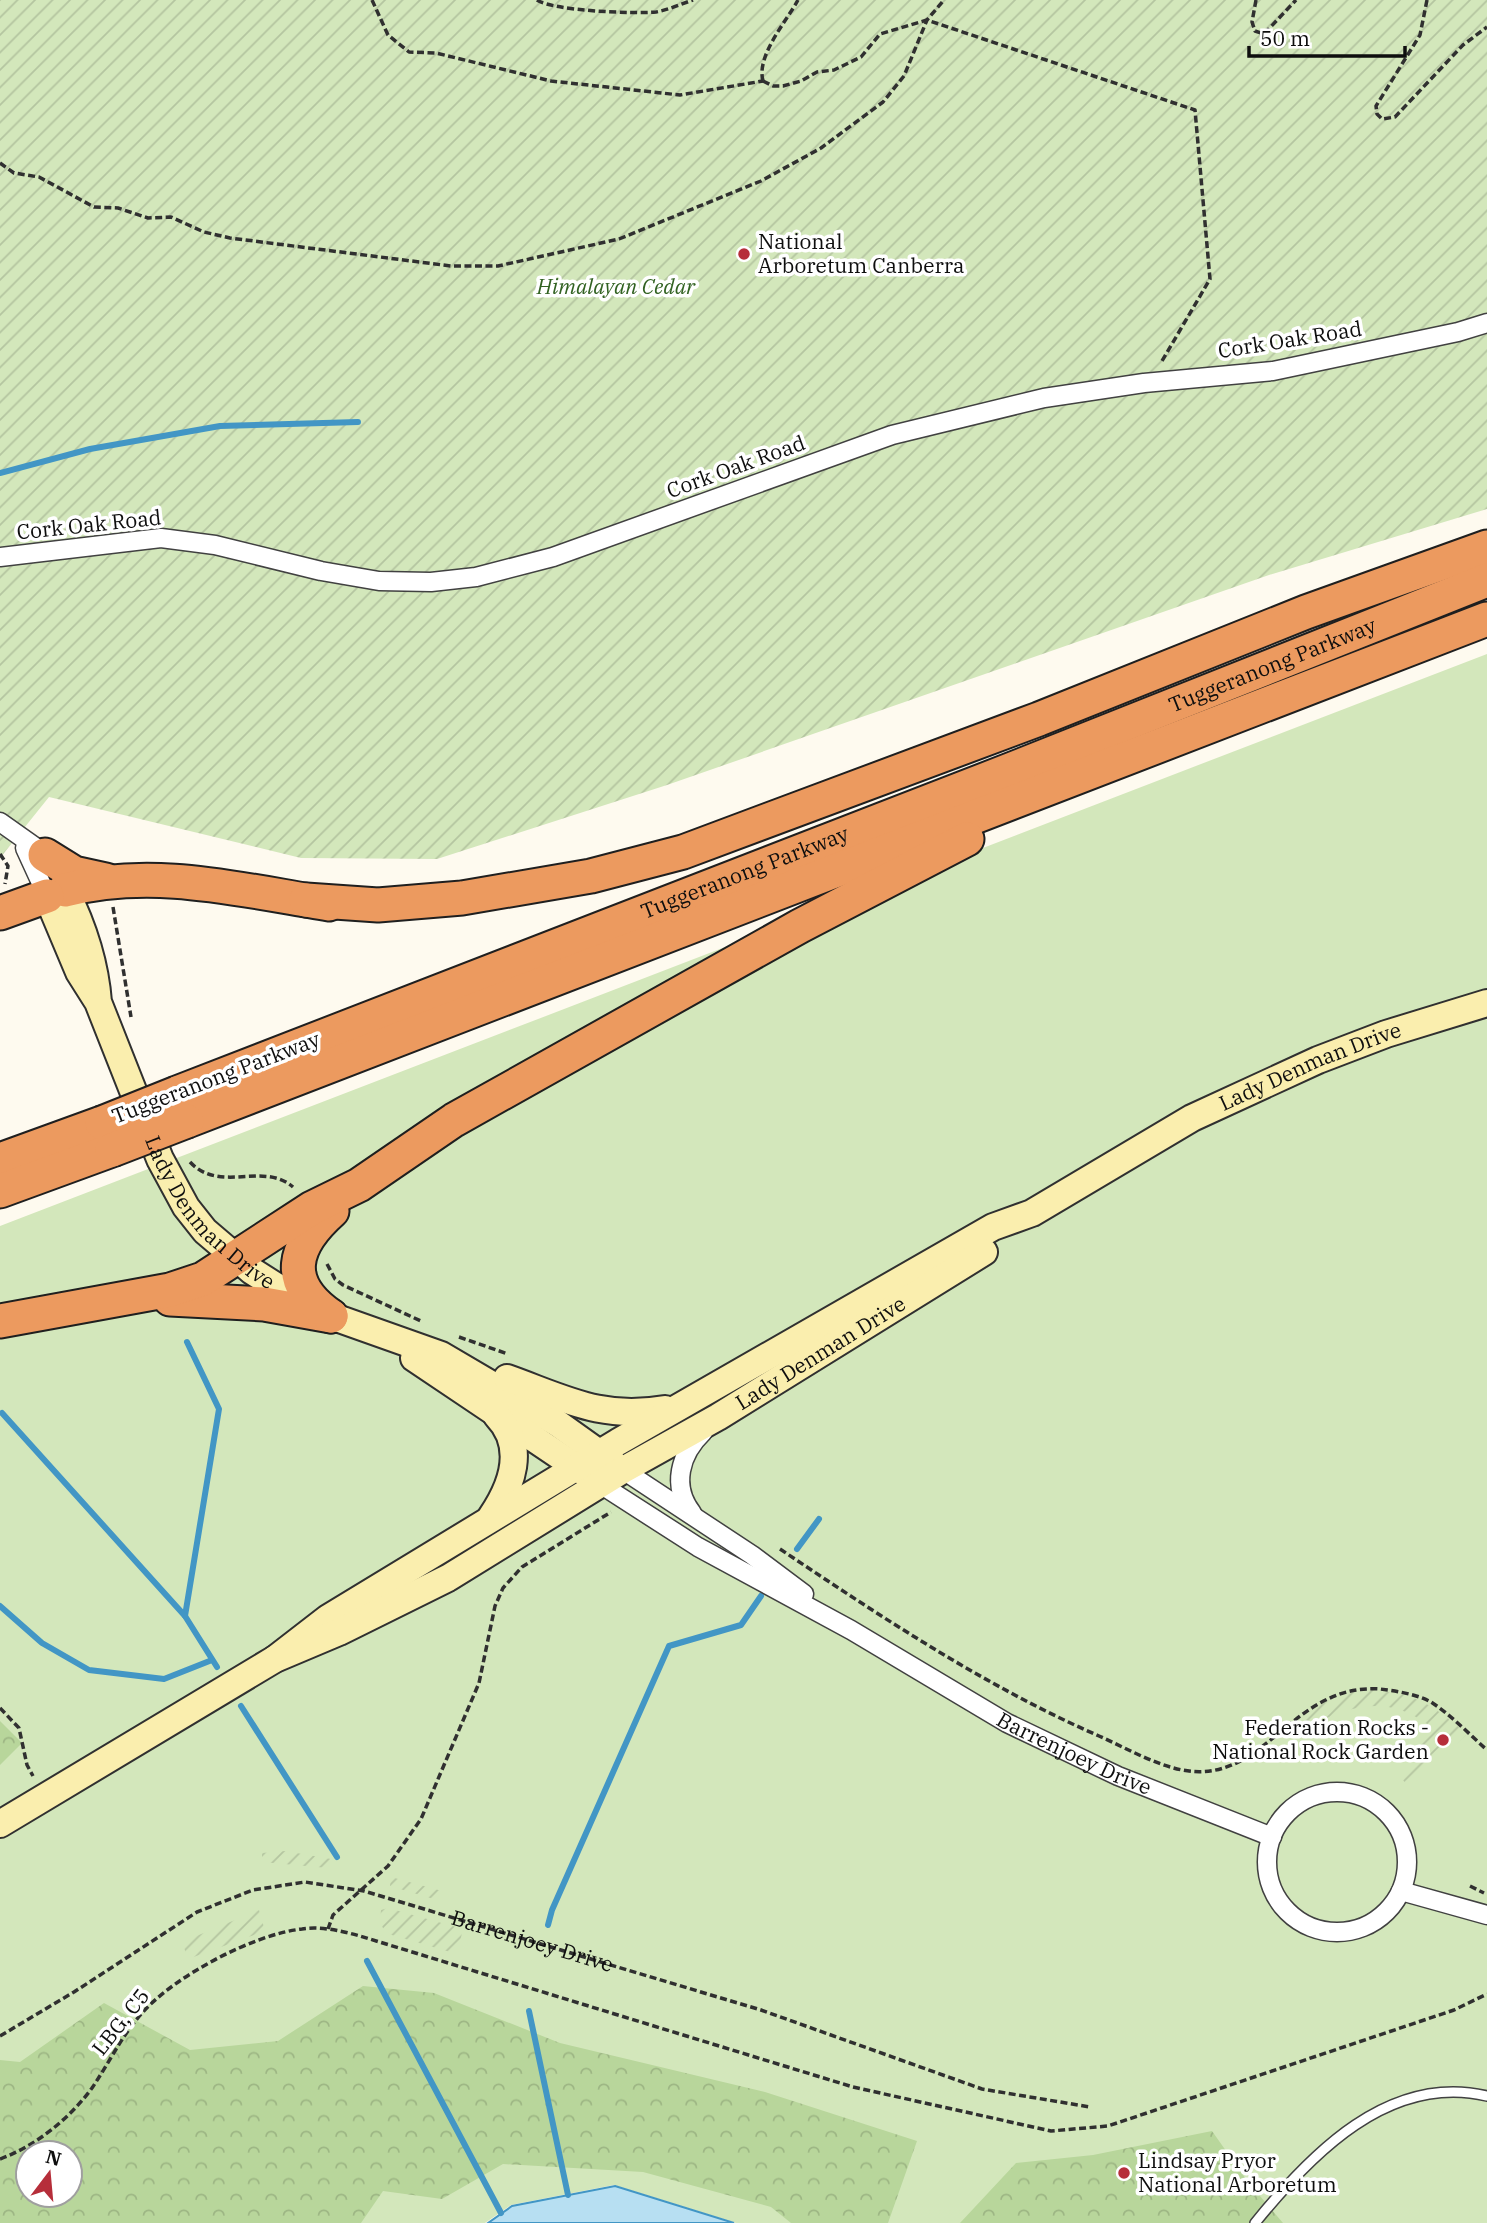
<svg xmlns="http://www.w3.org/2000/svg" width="1487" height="2223" font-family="'IBM Plex Serif',serif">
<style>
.grass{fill:#d3e7bb;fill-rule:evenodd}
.forest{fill:url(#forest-crowns);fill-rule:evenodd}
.garden{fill:url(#garden-furrows)}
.water{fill:#b7dff2;stroke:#4296c5;stroke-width:2}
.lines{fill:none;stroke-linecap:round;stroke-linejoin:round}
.stream{stroke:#4296c5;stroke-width:6}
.lane-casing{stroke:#414141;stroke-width:12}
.street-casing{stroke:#414141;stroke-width:21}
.secondary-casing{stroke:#303030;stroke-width:30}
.highway-casing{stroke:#1f1f1f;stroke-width:37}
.path{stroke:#303030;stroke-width:3.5;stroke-dasharray:7 3.5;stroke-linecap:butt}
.lane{stroke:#fff;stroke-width:9}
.street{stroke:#fff;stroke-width:18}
.secondary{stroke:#faeeae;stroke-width:26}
.highway{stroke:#ec9a5f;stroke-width:33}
.highway-bridge-casing{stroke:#1f1f1f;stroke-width:37;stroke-linecap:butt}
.highway-bridge{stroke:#ec9a5f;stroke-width:33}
.poi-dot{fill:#b62e3a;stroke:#fff;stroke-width:2.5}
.labels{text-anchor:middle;stroke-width:7;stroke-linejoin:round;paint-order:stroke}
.poi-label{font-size:21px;fill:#0e0e0e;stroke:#fff;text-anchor:start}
.park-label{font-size:21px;font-style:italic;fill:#326222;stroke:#fff}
.street-label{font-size:21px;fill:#0e0e0e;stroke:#fff}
</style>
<defs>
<pattern id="forest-crowns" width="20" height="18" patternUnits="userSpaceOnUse" patternTransform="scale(1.75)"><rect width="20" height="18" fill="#b8d69b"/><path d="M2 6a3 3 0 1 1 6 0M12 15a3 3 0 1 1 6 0" fill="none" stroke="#9db684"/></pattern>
<pattern id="garden-furrows" width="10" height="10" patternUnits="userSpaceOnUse" patternTransform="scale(1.75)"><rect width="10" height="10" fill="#d3e7bb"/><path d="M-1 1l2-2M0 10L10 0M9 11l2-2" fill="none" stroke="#b4c5a0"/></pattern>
</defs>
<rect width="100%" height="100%" fill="#fefaef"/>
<path class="grass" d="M1487,654v1569h-751l-122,-38 -103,20 -26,18h-485v-997zM28,2153h42v42h-42z"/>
<g class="forest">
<path d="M0,1721l22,22 -22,22z"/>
<path d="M363,1986l71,7 126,50 205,49 152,49 -29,82h-97l-20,-16 -128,-35 -140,-8 -61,35 -59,-8 -22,32h-361v-163l20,2 84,-59 86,47 88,-9zM28,2153h42v42h-42z"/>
<path d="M1212,2131l36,51 35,41h-323l56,-60 77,-8z"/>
</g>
<g class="garden">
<path d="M0,0h1487v509l-218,66 -602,210 -230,74 -136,-1 -252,-61 -49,61z"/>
<path d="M1361,1689c53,4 66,11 106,45l-58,54 -6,-8 11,-28 20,-23c-51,-41 -93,-20 -143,7l-5,-5 24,-24z"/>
<path d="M285,1851l46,8 -3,9 -66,-6v-9z"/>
<path d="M391,1877l51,14 -5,9 -47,-14z"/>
<path d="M388,1908l75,21 -6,25 -72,-21 -5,-12 1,-11z"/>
<path d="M259,1910l6,21 -77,28 -6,-17z"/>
</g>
<path class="water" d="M615,2186l119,37h-246l24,-17z"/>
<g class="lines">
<g class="stream">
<path d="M0,473l90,-24 130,-23 138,-4"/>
<path d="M187,1342l32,67 -34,207 32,51"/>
<path d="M2,1413l183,203"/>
<path d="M797,1549l22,-30"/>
<path d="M0,1606l42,37 47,27 75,9 48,-19"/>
<path d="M241,1706l96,151"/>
<path d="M548,1925l4,-15 117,-264 72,-21 20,-29"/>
<path d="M367,1961l134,252"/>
<path d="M529,2011l39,184"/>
</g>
<g class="lane-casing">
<path id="lane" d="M1255,2223c56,-69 134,-150 232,-127"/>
</g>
<g class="street-casing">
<g id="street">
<path d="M0,557l161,-19 54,7 106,26 58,10 52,1 45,-5 77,-20 339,-122 152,-37 100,-15 129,-12 185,-39 29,-9"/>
<path d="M0,822l41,29 8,9"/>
<path d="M25,848l22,48"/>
<path d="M623,1470l129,85 52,39"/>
<path id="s2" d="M600,1484l98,63 153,83 156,93 111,53 154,61"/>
<path d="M692,1513c-21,-27 -12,-59 11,-81"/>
<circle cx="1337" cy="1862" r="70"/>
<path d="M1401,1891l86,24"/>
</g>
</g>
<g class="secondary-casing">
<g id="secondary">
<path id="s3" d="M98,1002c-3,-40 -15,-76 -33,-112l-18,6 32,76 19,30 62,157 26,48 19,24 47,40 41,26 38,19 110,39 116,68 56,40"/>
<path d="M414,1358l177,119"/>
<path d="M507,1378c59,21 94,42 158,31"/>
<path d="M491,1517c21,-31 36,-70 6,-101"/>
<path id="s4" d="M275,1659l53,-41 290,-176 375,-215 39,-14 160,-95 126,-58 68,-26 101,-31"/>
<path id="s5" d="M0,1824l275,-165 64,-27 109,-54 175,-108 95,-53 266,-165"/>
</g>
</g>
<g class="highway-casing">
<g id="highway">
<path d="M45,855l29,18 32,7"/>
<path d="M65,890c89,-23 175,0 264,14"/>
<path d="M306,900l72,5 84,-7 129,-22 92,-24 356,-133 267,-107 181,-65"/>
<path d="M0,913l47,-17"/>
<path id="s6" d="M177,1093l833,-323 477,-190"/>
<path d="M187,1121l1300,-502"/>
<path d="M0,1160l102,-37"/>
<path d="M0,1191l112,-41"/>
<path d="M170,1299l94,5 67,12"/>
<path d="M331,1316c-49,-34 -38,-70 1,-105"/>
<path d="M0,1321l170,-31 33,-11 109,-71 47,-23 95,-65 346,-194 167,-87"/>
</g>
</g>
<g class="path">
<path d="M372,0l16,35 21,17 27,1 115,28 129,14 83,-14"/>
<path d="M537,0c16,11 98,14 119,12 12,-2 25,-8 37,-12"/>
<path d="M1256,0l-4,22 3,9 9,3 32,-34"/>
<path d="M1427,0l-7,35 -44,71 1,8 5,5 13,-2 68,-72 24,-18"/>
<path d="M763,81l10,5h10l18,-5 16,-9 17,-2 27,-13 19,-23 47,-14 268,90 15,169 -48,82"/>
<path d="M763,81c-7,-25 23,-59 35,-81"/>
<path d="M0,163l14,10 25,4 55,30 24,1 30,10 23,-1 33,15 26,6 221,28h47l121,-27 142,-58 60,-33 62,-46 21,-26 23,-56 17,-20"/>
<path d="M0,854l8,12 -3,18"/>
<path d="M113,907l18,110"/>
<path d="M190,1162c30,32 73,-1 103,25"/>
<path d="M327,1264l8,15 8,6 80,37"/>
<path d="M459,1337l49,17"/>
<path d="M780,1549c103,69 205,137 319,187 27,12 54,28 83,34 84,16 108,-87 198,-81 16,2 36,5 51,13 20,13 38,32 56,48"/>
<path d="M0,1708l19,20 8,37 6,11"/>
<path d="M1470,1886l14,7"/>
<path d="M328,1929l5,-14 55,-49 33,-47 58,-136 16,-77 8,-18 19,-21 89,-55"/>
<path id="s1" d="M0,2036l74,-44 123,-80 56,-22 52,-8 59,9 397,119 221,79 108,18"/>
<path d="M0,2159c36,-13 70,-41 92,-71 17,-25 30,-53 51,-76 32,-36 111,-78 159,-83 19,-3 40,2 58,7l493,151 198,44 57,-5 346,-116 33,-16"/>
</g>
<use href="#lane" class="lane"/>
<use href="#street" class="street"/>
<use href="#secondary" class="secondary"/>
<use href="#highway" class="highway"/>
<g class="highway-bridge-casing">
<g id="highway-bridge">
<path d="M102,1123l75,-30"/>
<path d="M112,1150l75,-29"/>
</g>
</g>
<use href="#highway-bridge" class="highway-bridge"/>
</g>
<g class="poi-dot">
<circle cx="744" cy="254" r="7"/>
<circle cx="1443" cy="1740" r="7"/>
<circle cx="1124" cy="2173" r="7"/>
</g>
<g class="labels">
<g class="poi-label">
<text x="758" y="249">National<tspan x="758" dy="24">Arboretum Canberra</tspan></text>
<text x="1429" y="1735" text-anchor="end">Federation Rocks -<tspan x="1429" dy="24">National Rock Garden</tspan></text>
<text x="1138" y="2168">Lindsay Pryor<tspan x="1138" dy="24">National Arboretum</tspan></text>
</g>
<g class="park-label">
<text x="616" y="294">Himalayan Cedar</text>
</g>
<g class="street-label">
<text transform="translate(1290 340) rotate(-9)" y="7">Cork Oak Road</text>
<text transform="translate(736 467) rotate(-20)" y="7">Cork Oak Road</text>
<text transform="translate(89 525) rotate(-6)" y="7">Cork Oak Road</text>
<text dy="7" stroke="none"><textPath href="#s6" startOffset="1176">Tuggeranong Parkway</textPath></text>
<text dy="7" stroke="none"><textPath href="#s6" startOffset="609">Tuggeranong Parkway</textPath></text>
<text dy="7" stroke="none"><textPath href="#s4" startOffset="1195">Lady Denman Drive</textPath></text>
<text transform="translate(216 1078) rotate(-21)" y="7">Tuggeranong Parkway</text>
<text dy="7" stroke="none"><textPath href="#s3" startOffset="497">Lady Denman Drive</textPath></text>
<text dy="7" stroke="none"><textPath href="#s5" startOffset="947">Lady Denman Drive</textPath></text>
<text dy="7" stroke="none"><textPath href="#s2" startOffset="546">Barrenjoey Drive</textPath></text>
<text dy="7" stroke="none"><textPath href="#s1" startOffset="581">Barrenjoey Drive</textPath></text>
<text transform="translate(121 2022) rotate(-52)" y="7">LBG, C5</text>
</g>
</g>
<g transform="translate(49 2174) rotate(16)"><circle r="33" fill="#ffffff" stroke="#9f9f9f" stroke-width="2"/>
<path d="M0-5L12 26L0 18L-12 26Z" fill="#b62e3a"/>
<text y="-10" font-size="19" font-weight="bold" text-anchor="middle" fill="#0e0e0e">N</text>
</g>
<path d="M1249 46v10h156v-10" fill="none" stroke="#0e0e0e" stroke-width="3.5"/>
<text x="1260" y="46" font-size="21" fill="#0e0e0e" stroke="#ffffff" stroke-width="5" paint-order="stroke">50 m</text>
</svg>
